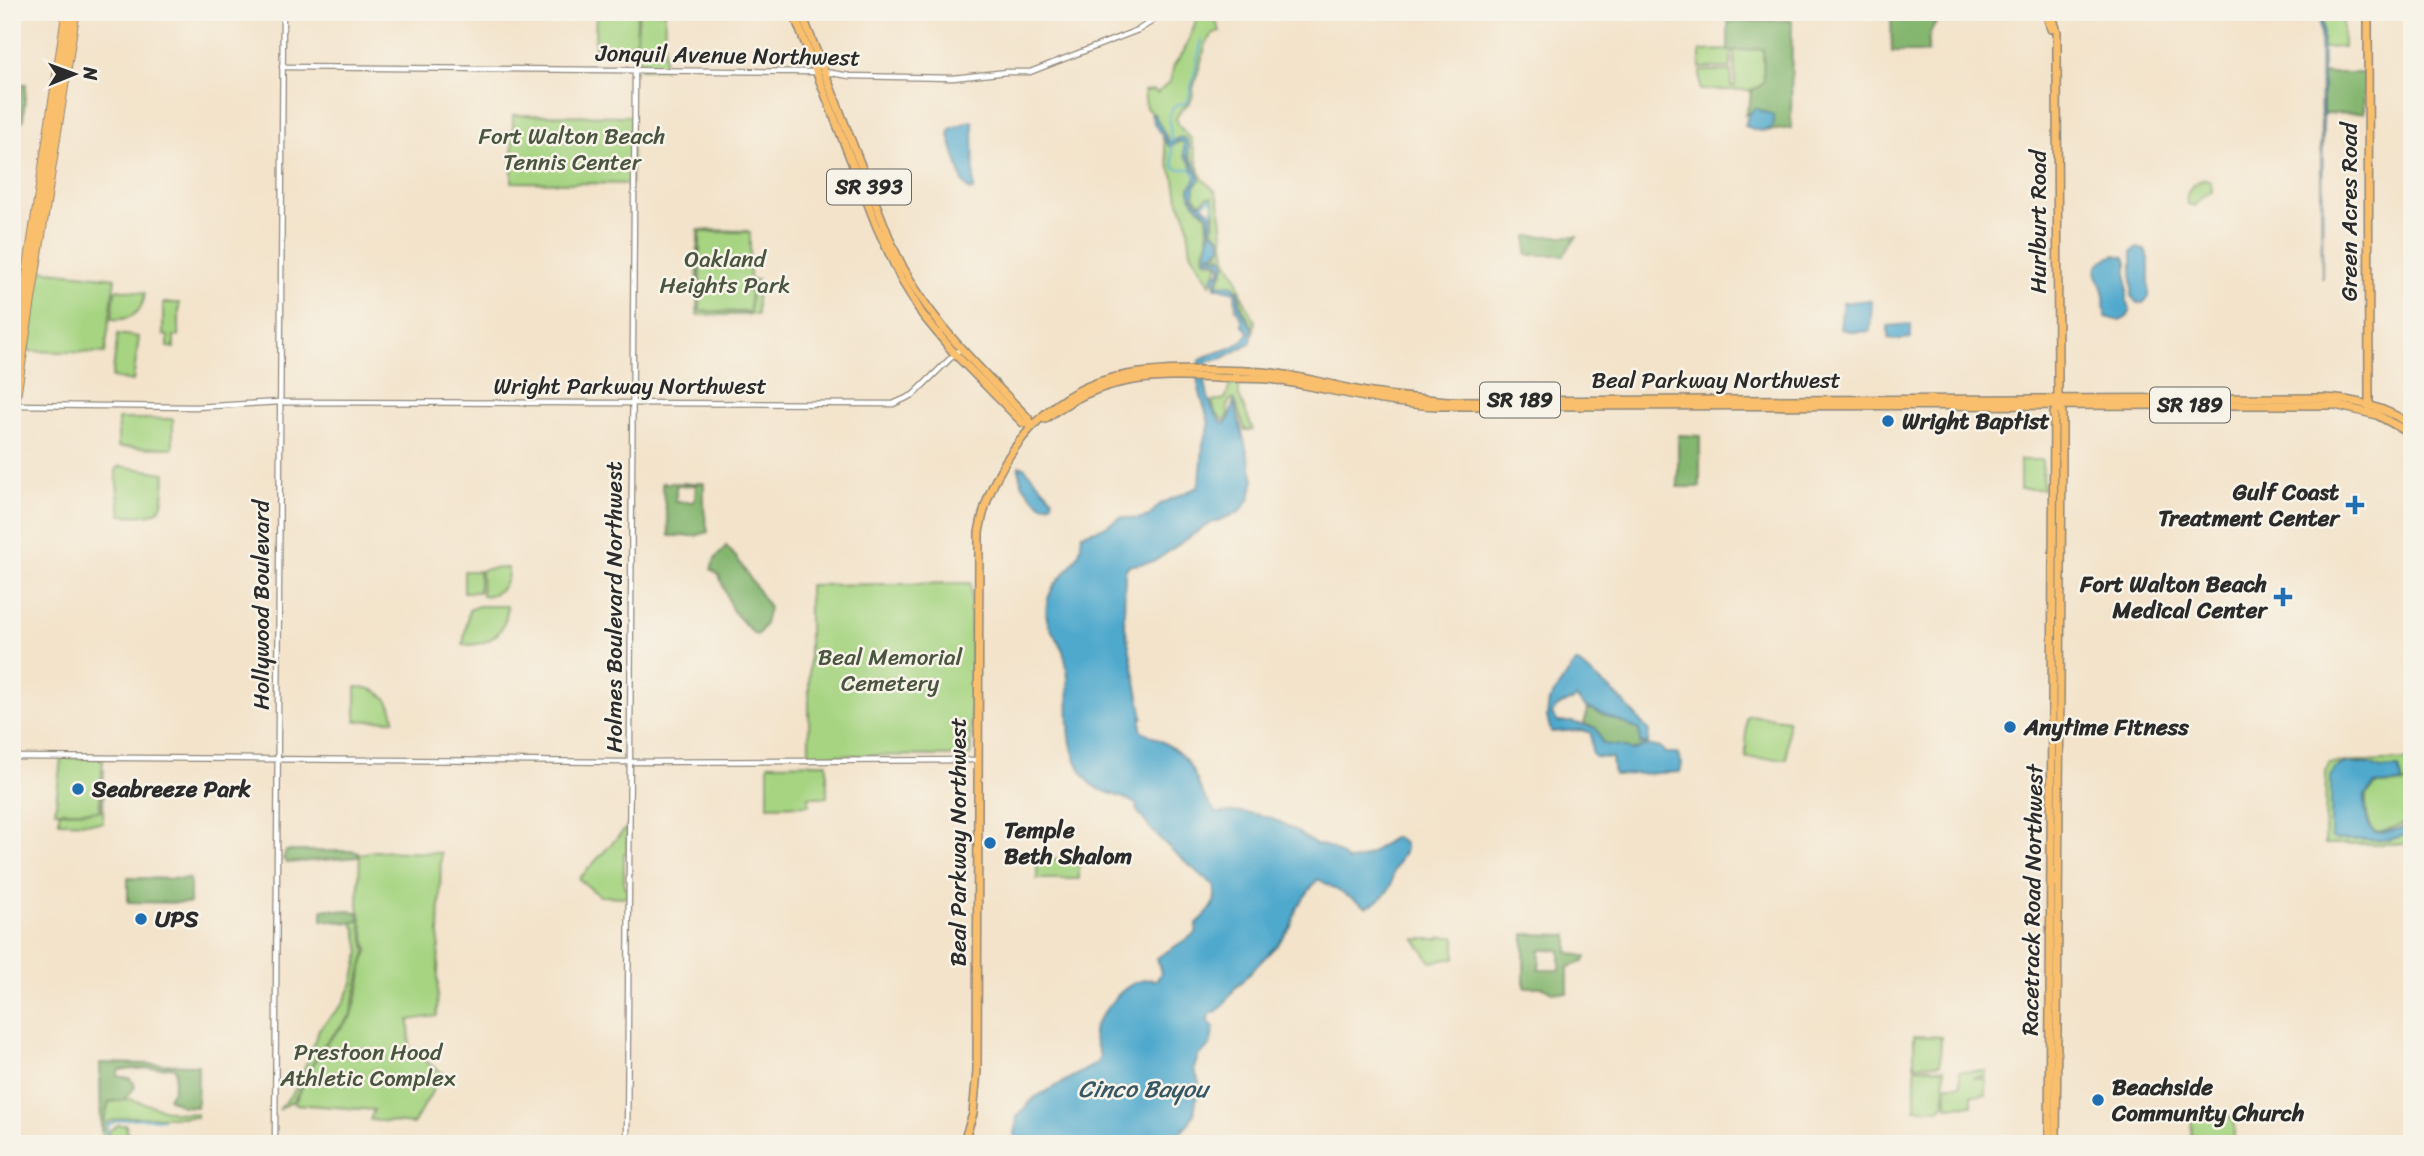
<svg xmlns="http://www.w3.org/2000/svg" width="2424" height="1156" font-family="Sriracha,sans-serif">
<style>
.green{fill:#a6d481;stroke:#688056;stroke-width:2}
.forest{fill:#84b66f;stroke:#58704d;stroke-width:2;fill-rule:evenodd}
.water{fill:#50a9cd;stroke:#3e6a7c;stroke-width:2}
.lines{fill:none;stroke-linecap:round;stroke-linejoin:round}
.stream{stroke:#50a9cd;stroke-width:2}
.minor-casing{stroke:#8f877a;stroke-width:7}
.major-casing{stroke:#8f877a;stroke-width:10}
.highway-casing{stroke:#8f877a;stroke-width:11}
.minor{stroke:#fff;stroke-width:4.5}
.major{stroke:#f9bf6d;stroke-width:7}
.highway{stroke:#f9bf6d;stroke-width:9}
.poi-dot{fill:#1f6fb2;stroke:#f7f3e8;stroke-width:2.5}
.labels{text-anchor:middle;stroke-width:5;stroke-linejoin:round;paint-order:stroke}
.shield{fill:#f7f3e8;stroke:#686764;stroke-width:2}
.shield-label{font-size:21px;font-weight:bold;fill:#2b2b2b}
.street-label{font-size:23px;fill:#2b2b2b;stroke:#f7f3e8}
.park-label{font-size:23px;fill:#4a5540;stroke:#f7f3e8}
.poi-label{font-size:23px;font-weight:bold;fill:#2b2b2b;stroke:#f7f3e8;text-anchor:start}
.water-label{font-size:24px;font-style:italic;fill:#385764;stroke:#f7f3e8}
</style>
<rect width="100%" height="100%" fill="#f7f3e8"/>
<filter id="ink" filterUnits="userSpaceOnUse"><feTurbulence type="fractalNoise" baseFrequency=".0143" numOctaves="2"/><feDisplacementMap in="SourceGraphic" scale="14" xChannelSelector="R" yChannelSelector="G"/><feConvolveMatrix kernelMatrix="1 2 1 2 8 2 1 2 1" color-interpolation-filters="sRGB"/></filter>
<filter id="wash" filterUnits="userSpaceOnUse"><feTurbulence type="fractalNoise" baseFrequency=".00686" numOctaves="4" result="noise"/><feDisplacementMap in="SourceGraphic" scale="28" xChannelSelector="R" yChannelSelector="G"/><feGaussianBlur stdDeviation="1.57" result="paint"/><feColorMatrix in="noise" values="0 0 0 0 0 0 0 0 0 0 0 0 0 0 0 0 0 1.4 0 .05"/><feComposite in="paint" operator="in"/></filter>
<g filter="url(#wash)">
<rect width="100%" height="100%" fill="#f3e3ca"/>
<g class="green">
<path d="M596,12h41l-1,34 -41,-1z"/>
<path d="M639,12h26l-1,57h-25v-22h-46h43z"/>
<path d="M1196,12h16l8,19 -7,3 -7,10 -13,45c2,16 -12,16 -17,29l3,8 12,13 11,39 13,13 4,10 7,57 11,19 6,21 12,23 -1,8 -12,-22 -3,-17 -7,-6 -14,1c0,-9 8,-14 8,-24l-4,-5 -12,-1 9,-3 4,-8 -2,-7 -8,-7 2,-16 -3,-17h-4l-8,6 -6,-8 1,-9 5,-7c-4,-17 -13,-23 -14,-40l-17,3 -15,-27 -8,-7 -2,-17 10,-1 3,3 13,-11 4,-17 10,-14 11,-26z"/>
<path d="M2323,12h20v35l-21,1z"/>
<path d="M1763,49l1,33 -5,5 -8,3h-51v-19h31v15h4l-1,-34 -3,1v15h-31v-17z"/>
<path d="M513,115l119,1 -1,68 -119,-2z"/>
<path d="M1162,135l3,2 1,5 7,3 8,-4 3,1c1,13 8,23 13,37 -14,21 -3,22 10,37l1,23 -5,17 2,4 14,4 -9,20 -19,-32 -4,-32 -9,-21 -3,-19 -6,-14z"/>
<path d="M2205,179l6,3 1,10 -9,4 -8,10 -7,-2c-5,-13 6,-21 17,-25z"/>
<path d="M698,230l51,1 -50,1v79l51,2 1,-33h6v35h-60z"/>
<path d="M700,232h50v80l-50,-1z"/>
<path d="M39,270l76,8 -10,75 -78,-2z"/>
<path d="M118,289l27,4c-2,19 -14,28 -33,26l3,-28z"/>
<path d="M163,303h16v33h-5v12l-6,-1v-11l-5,-1z"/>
<path d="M118,334l21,3 -6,44 -21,-3z"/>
<path d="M1232,380h7v16l14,34h-8l-10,-30 -4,-1 -4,7 1,8 -2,8 -11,-10 -3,-11 13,-2z"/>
<path d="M118,419h55v29l-55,-1z"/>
<path d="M2020,460h22l1,29h-23z"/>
<path d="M120,466l45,7c-2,41 -2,44 -44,42l-5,-39v-6z"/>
<path d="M508,568c1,18 -9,27 -26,28l-1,-25 3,-2z"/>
<rect x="464" y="571" width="15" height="21"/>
<path d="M971,583v171l-3,2 -159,-1v-170z"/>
<path d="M478,606h29c0,27 -18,40 -44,39l6,-35z"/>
<path d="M356,687c21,0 37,11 38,33l-38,1z"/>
<path d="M1749,715l39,5 -1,39 -41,-1v-40z"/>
<path d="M61,758h42l-4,53h-44z"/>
<path d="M2412,760v22l-11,1 1,-4 -3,-11 -18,1 -12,-5 -33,76h52l19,-6 5,10h-87l1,-73 3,-8z"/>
<path d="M827,763v34h-18v8l-41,1v-42z"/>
<path d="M104,769l-1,54 -44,-1v-10l42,-1z"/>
<path d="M2412,783v57l-9,-16 -21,8h-7c-9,-10 -9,-24 -9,-37l10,-10z"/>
<path d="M627,827v26h-3v33l3,3v8l-27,-1 -21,-17z"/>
<path d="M374,851l67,2 -4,163 -28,4 1,31 33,22 -30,51 -43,-4 4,-10 -80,-6 27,-55 31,-33 9,-35 1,-14 6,-16 -10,-46 2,-51z"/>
<rect x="1037" y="859" width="42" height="20"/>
<path d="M360,920l6,31 -16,65 -30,33 -26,51 -15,10 19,-24 21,-57 24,-25 10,-21 7,-31 -4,-23 -4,-6z"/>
<path d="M1442,937h13v21l-24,4 -16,-23h23z"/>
<path d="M1914,1036l27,1 -1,27 -26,1z"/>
<path d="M1915,1067l29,2 1,34 -5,6h-25z"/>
<path d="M1960,1071h26v5l-14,2 14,1v16h-14v10l-25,1v-21h13z"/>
<path d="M130,1099l43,13 24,2v3h-70l-20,5 -2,22h-4l3,-28 5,-14z"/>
<path d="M2192,1114h34l8,7v23h-43z"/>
<path d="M118,1125h8l1,10 4,9h-24l2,-13z"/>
</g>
<g class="forest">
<path d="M1891,12h55c-12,12 -19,21 -18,40h-36z"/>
<path d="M1792,20l-1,108 -25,3 3,-5 -18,-14 -6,3 5,-14 1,-11 8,-3 5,-5 -1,-33 -35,2v-29z"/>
<path d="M2323,73h41v40l-41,1z"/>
<path d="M12,84h14l-3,37h-11z"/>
<path d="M1527,236h50l-13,19h-37z"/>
<path d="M1678,435l22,1v51h-22z"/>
<path d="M662,483h42v27l4,22 -13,4h-26c0,-19 -6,-33 -7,-53zM696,485l-1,14 -3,3h-16v-16z"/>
<path d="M726,546l10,11 33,50 -4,17 -7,11 -4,-1 -22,-24 -13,-35 -8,-6 4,-10z"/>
<path d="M1588,708l51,22 1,14 8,-1v2l-17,6 -9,-5 -19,-1 -7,-17 -12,-4z"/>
<path d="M286,851h67l6,2 -1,4 -71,6 -4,-4z"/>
<path d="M128,878l62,1v24l-62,-1z"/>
<path d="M327,909l31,3 2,8 -8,3 -30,-3v-10z"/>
<path d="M1524,934l44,1v17l18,5 -2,5 -16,5v26l-16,-1 -9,-5h-19zM1540,950h20v20h-21z"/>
<path d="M100,1063l98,2 -1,42 -15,-1 -14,-8 5,-8 3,-20 -4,-3 -53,3 -2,6 12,2 5,5 1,4 -11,13 -15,2 -8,30z"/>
</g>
<g class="water">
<path d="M2320,12h3l-1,267z"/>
<path d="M1755,108l18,7 1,9 -4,5 -10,2 -15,-5 3,-11z"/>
<path d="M1151,114h3l15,28 12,-5 5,2 3,6 -1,11 7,8 5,15 -5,7 -1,9 -4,2v-9l6,-10 -4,-14 -8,-9v-12l-3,-2 -12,5 -14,-21z"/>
<path d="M970,121l3,1 1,67 -4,2 -7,-9 -14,-46 1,-7z"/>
<path d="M1191,196l22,18 -2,16 9,8 1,8 -4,5 -9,4 14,3 3,3c0,10 -9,15 -8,24h15l6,6 2,16 13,23 -2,12 -2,2 -26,14 -16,4c-5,21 1,47 17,62l5,-5 5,-18 20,78 -4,19 -10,14 -33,13 -52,36 -27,5 -3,5 -1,50 19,96 -2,1v12c17,10 38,18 49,36 11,19 10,30 27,47 43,-4 66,7 99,32 14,-1 23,8 32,16 23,-1 28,-15 47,-24 19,8 6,19 0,31 -3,5 -2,12 -4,17 -5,12 -14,17 -25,22l-48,-28 -21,28 -6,19 -13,18 -43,44 -12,18 -9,7h-3l-4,7 7,7 -4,19 -12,10 -4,13 5,13 -5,32 -7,12 -18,18h-155l3,-27 17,-19 62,-34 4,-7c-1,-8 -6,-14 -7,-22 -1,-7 5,-15 9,-20 13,-19 30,-39 55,-35l4,-7 -4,-15 39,-25 1,-10c14,-12 21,-19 17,-38 -28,-22 -58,-45 -78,-76l1,-4c-15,-12 -39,-10 -51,-27 -29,-39 -10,-81 -22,-124 -6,-21 -23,-26 -16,-55 5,-18 21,-27 30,-44 3,-6 3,-14 4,-21l20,-6 19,-11 16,2 12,-3 11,-12 38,-17c4,-15 4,-28 5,-43 1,-7 7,-13 6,-20 -3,-17 -18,-46 -9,-63 5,-10 39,-8 49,-29l-7,-7v-6l-6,-10 -1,-17 -20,-5 -2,-11 7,-5 1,-7 -3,-3 -13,-3 5,-24 -2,-19 -14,-13z"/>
<path d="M2136,248l9,2 4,8v39l-6,6h-6l-5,-7v-44z"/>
<path d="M2115,255l10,2 2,5v40l3,10 -3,5 -7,4 -14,-4c-3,-8 -1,-14 -2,-22 -4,-21 -20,-28 11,-40z"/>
<path d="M1869,300l3,3 -2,28 -15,1 -15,-3 3,-26z"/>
<path d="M1911,324v14l-16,2 -7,-2v-12z"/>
<path d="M1019,466h4l30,33 -2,5 -8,1c-13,-9 -26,-23 -24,-39z"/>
<path d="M1575,663h3l41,34 30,34 -1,12 -8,1 -1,-14 -53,-23 -10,-9 -3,3c-8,0 -17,5 -21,13l6,8h14l24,6 7,16 19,2 10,5 15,-6 14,3 4,5h12l5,11 -2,8 -66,3 -2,-17 -17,-1 -3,-4 -1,-20 -10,-3 -30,2 -4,-15 2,-16z"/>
<path d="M2343,764h26l12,5 18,-1 3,11 -1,4 -26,2 -10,10c0,13 0,28 9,37l8,1 21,-5 4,6 -19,6h-52l-5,-3v-60l4,-9z"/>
</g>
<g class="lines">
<g class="stream">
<path d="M1196,176l-5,-7h-15l-3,-5 -4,-50 6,-8 13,-4 14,-62"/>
<path d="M1201,205l10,-7 3,10 -4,4"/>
<path d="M103,1144l5,-19c17,-9 36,-6 55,-6"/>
</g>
</g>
</g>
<g filter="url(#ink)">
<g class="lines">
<g class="minor-casing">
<g id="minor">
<path d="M282,67l535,5"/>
<path d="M825,72l25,4 103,2 54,-6h23l108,-42 13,-8 8,-10"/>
<path d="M13,405l183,2 84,-5 613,2 20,-9 47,-46"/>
<path d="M12,757l614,5 351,-2"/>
<path d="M275,1144l8,-1132"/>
<path d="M627,1144l8,-1073"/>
</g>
</g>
<g class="major-casing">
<g id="major">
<path d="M793,12l84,215 24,52 21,35 32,39 69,70 9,3"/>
<path d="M801,12l91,233c33,74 81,116 136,173l4,8"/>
<path d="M2046,12l5,17"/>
<path d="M2051,12l6,20v15l1,351v8l4,6v47l-6,685"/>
<path d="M2368,12l1,395"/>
<path d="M1045,419c54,-43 106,-44 173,-41 19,1 40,-1 59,2 53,9 104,23 159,26l899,-1 42,10 35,19"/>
<path d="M963,1144l10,-30 4,-43 2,-539c7,-40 24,-73 51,-103 47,-53 101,-59 168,-59 25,0 50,0 74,3 32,4 63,13 94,19 27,5 56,7 84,9l872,-3c33,1 62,9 90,27"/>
<path d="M2049,1144l5,-731 4,-7"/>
</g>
</g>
<g class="highway-casing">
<g id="highway">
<path d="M12,376l55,-364"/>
<path d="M12,420l63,-408"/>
</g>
</g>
<use href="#minor" class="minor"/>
<use href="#major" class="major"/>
<use href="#highway" class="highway"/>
</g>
</g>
<g class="poi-dot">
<circle cx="1888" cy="421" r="7"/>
<path d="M2351.5 494.5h7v7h7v7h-7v7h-7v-7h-7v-7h7z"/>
<path d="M2279.5 586.5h7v7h7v7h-7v7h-7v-7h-7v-7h7z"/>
<circle cx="2010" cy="727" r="7"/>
<circle cx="78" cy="789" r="7"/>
<circle cx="990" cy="843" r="7"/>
<circle cx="141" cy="919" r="7"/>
<circle cx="2098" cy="1100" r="7"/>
</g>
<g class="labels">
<g class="shield">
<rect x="827" y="169.5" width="84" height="35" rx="5"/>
<rect x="1480" y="382.5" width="80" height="35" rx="5"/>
<rect x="2150" y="387.5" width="80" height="35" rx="5"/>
</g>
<g class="shield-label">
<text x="869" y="194">SR 393</text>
<text x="1520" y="407">SR 189</text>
<text x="2190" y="412">SR 189</text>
</g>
<g class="street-label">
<text transform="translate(728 55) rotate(1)" y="8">Jonquil Avenue Northwest</text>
<text transform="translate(2349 212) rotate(-90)" y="8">Green Acres Road</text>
<text transform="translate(2038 222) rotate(-90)" y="8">Hurlburt Road</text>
<text x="1716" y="388">Beal Parkway Northwest</text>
<text x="630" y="394">Wright Parkway Northwest</text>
<text transform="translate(261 605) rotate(-90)" y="8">Hollywood Boulevard</text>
<text transform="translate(614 607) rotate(-90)" y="8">Holmes Boulevard Northwest</text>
<text transform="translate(958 842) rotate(-90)" y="8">Beal Parkway Northwest</text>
<text transform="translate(2032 900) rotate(-89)" y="8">Racetrack Road Northwest</text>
</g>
<g class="park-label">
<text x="572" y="144">Fort Walton Beach<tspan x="572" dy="26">Tennis Center</tspan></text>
<text x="725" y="267">Oakland<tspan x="725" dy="26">Heights Park</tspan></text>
<text x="890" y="665">Beal Memorial<tspan x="890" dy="26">Cemetery</tspan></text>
<text x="368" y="1060">Prestoon Hood<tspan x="368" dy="26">Athletic Complex</tspan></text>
</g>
<g class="poi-label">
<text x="1902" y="429">Wright Baptist</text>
<text x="2339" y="500" text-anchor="end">Gulf Coast<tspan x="2339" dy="26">Treatment Center</tspan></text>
<text x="2267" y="592" text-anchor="end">Fort Walton Beach<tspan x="2267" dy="26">Medical Center</tspan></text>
<text x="2024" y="735">Anytime Fitness</text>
<text x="92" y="797">Seabreeze Park</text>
<text x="1004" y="838">Temple<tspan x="1004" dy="26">Beth Shalom</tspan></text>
<text x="155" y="927">UPS</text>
<text x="2112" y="1095">Beachside<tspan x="2112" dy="26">Community Church</tspan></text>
</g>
<g class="water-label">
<text x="1143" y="1097">Cinco Bayou</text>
</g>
</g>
<rect width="2424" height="1156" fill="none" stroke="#f7f3e8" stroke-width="42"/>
<g transform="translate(74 74) rotate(89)" stroke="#f7f3e8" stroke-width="5" paint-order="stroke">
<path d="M0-5L12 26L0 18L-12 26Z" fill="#2b2b2b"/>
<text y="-10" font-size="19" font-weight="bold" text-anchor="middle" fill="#2b2b2b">N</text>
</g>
</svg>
